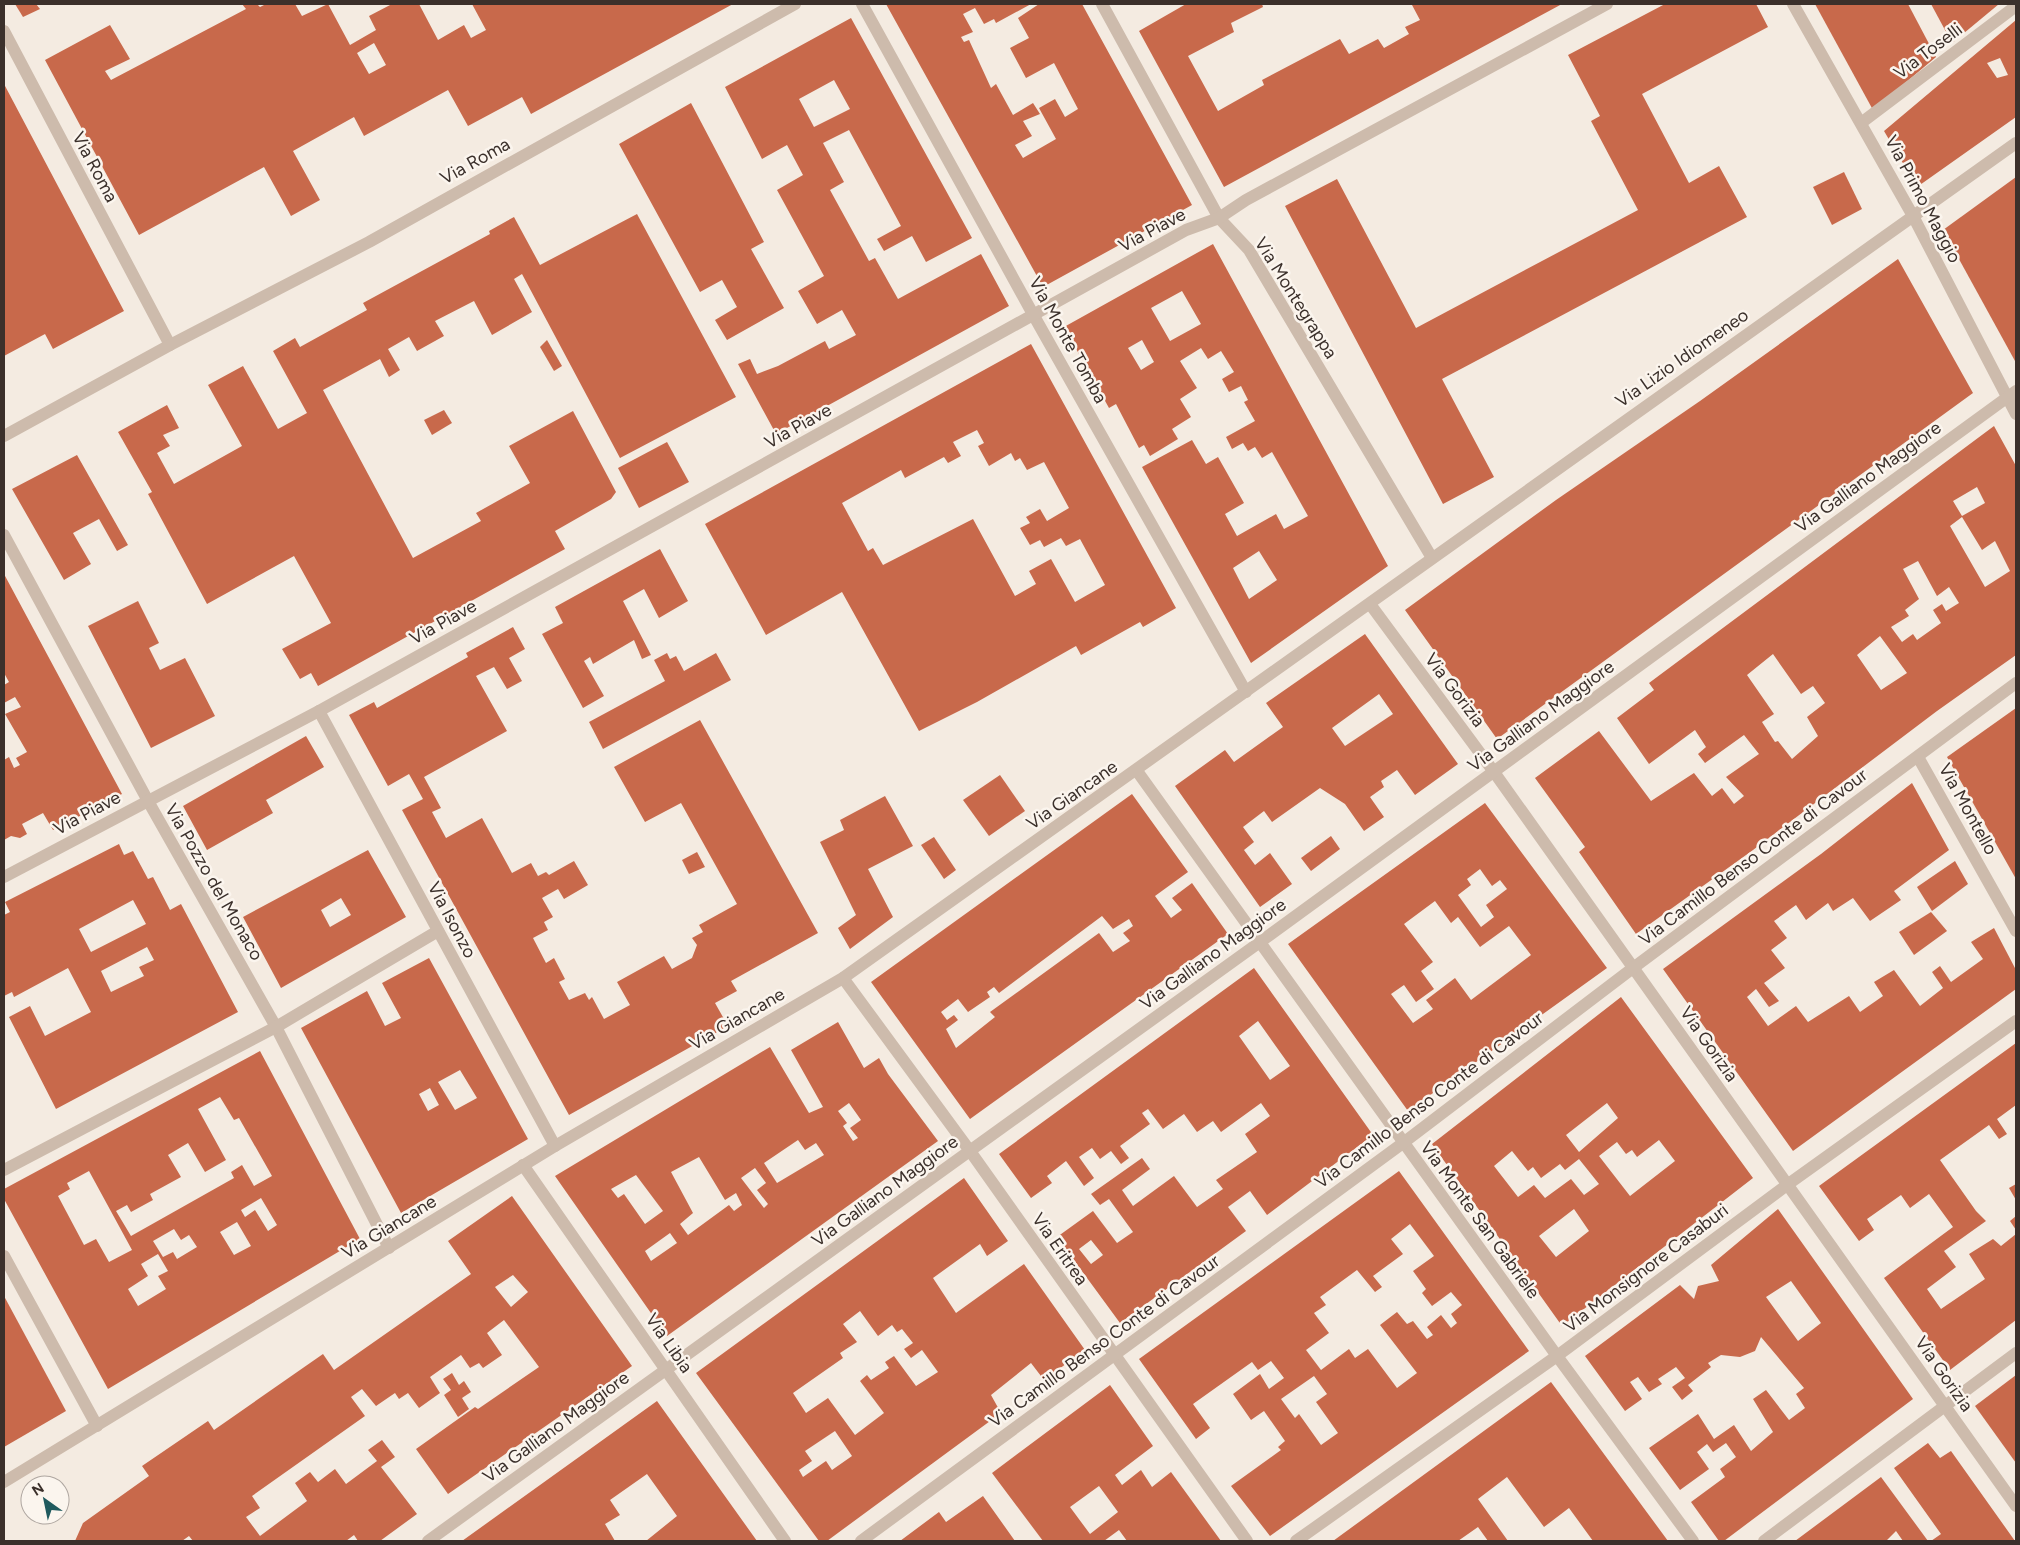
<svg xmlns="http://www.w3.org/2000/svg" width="2020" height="1545" font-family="Figtree,sans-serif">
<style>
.building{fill:#c8694b;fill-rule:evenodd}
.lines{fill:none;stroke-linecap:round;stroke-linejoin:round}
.minor{stroke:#cdbbac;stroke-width:12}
.labels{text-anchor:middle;stroke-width:5;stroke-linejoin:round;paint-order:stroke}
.street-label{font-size:18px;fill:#3b302b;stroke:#fbf5ee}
</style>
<rect width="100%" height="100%" fill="#f4ebe1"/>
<g class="building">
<path d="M15,4h21l4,5 -17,8z"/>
<path d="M242,4h15l3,3 6,-3h29l7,12 26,-12 22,41 26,-15 -7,-14 23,-12h27l19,36 26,-15 7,13 15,-8 -14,-26h261l-202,110 -9,-17 -54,29 -20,-36 -84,46 -10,-19 -61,34 27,49 -29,16 -27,-49 -125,68 -94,-175 65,-35 20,34 -25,12 6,9 135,-71zM374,43l12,22 -17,9 -12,-21z"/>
<path d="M886,4h145l-35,19 -2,-4 -10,5 -9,-16 -12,6 10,18 -12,5 3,5 5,-2 22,48 5,-4 17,31 20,-12 7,11 -17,7 9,15 -17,9 8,13 33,-19 -17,-31 16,-9 10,18 13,-8 -24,-46 -28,15 -16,-30 19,-10 -11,-20 21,-14h43l110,201 -149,82z"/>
<path d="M1186,4h76l1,3 -32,16 3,9 -46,24 30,55 46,-26 -2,-5 78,-41 9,15 29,-15 6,9 25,-14 -4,-7 15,-7 -8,-15 1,-1h149l-338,183 -85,-156z"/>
<path d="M1665,4h91l12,23 -126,67 47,89 30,-17 28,51 -305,162 52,98 -51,27 -158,-298 52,-27 79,149 222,-118 -47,-89 9,-5 -32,-61z"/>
<path d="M1815,4h93l28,53 -63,53z"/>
<path d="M1931,4h68l-47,39z"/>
<path d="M851,18l121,220 -46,24 -14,-26 -28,15 -7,-12 24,-13 -52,-96 -26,13 21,39 -14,8 39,71 6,-3 23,41 83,-45 28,52 -233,128 -38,-70 12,-5 7,15 21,-8 47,-25 4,8 27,-14 -14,-25 -25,14 -19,-33 26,-15 -47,-86 26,-15 -16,-30 -25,14 -37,-72zM834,80l16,29 -36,18 -15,-28z"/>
<path d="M2016,20v97l-99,70 -33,-56zM2000,58l8,17 -11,3 -10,-15z"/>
<path d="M4,84l120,227 -71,38 -8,-15 -41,22z"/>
<path d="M691,103l73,139 -13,7 33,59 -57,32 -12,-20 22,-13 -15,-27 -22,12 -81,-148z"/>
<path d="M1844,172l18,37 -30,16 -19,-38z"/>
<path d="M2016,177v183l-1,1 -72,-131z"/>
<path d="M637,214l99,183 -116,61 -98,-184 -8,5 18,33 -40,23 -18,-34 -39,20 9,15 -27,15 -8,-14 -21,12 12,21 -11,7 -9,-18 -57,31 90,168 68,-37 -5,-8 54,-30 -21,-37 64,-35 43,81 -5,7 -56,32 10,18 -247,137 -7,-13 -11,6 -18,-30 49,-26 -37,-67 -87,48 -59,-110 4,-2 -34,-60 49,-27 12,23 -16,7 7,11 -13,7 17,31 68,-38 -34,-61 35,-19 35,63 29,-16 -34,-62 22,-13 5,9 67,-37 -4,-7 127,-69 -1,-3 25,-14 26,48z"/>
<path d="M1213,244l175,322 -137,97 -109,-196 50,-27 14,24 12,-7 26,46 -19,11 12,22 39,-22 8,15 24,-13 -36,-64 -10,6 -7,-11 -7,4 -5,-8 -11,6 -6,-12 29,-16 -11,-19 4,-2 -7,-14 -12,6 -7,-13 12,-7 -13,-21 -13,8 -7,-11 -21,13 17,27 -17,11 11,18 -19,12 6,10 -28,17 -6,-11 -5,3 -23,-44 -7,4 -45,-81zM1182,291l19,33 -31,17 -19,-33zM1142,340l12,22 -13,8 -13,-22zM1259,551l18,29 -28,19 -16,-31z"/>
<path d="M1898,259l75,134 -476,346 -92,-129 151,-110 144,-99z"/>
<path d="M547,340l15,26 -8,5 -14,-24z"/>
<path d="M1031,344l145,264 -33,19 -3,-5 -59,33 -5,-9 -99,56 -58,29 -77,-139 -76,43 -61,-111zM977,430l7,13 -6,3 11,20 22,-13 4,8 5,-3 7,12 17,-8 25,46 -22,13 -7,-12 -14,8 4,6 -10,5 10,17 10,-5 4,7 17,-9 5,8 14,-7 25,46 -30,17 -24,-43 -22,12 7,13 -21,12 -42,-77 -90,46 -10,-17 -5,3 -26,-48 59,-33 4,8 39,-21 4,6 13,-7 -8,-14z"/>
<path d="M444,410l8,13 -20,12 -8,-15z"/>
<path d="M1994,426l22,40v189l-79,56 -184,139 -117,84 -57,-82 6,-5 -50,-69 64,-47 52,70 43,-28 18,23 10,-8 12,16 10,-8 -18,-19 33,-23 -15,-19 -39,28 -7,-9 8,-7 -11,-17 -46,34 -32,-46 37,-28 -5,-7zM1977,487l8,16 -23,13 -9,-15zM1962,517l20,33 13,-9 15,30 -25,16 -35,-61zM1918,561l19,35 12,-9 10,16 -13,8 -4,-7 -9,6 8,13 -24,17 -4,-6 -11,8 -11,-15 18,-11 -4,-6 14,-11 -16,-30zM1880,636l27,37 -26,17 -24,-35zM1773,654l28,40 12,-8 12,17 -18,14 11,19 -26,23 -14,-18 -3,1 -13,-20 12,-8 -27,-39z"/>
<path d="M667,442l22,40 -50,26 -21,-40z"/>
<path d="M77,455l51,90 -11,6 -18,-32 -26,14 18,31 -27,16 -52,-91z"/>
<path d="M660,549l28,52 -29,17 -15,-29 -21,12 28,54 -9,4 -8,-19 -41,24 -3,-7 -6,4 20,35 -21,12 -41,-74 21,-11 -8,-16z"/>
<path d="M4,574l118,220 -69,36 -10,-17 -21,11 5,10 -7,4 -9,-2 -7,4v-80l5,-3 5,11 6,-3 -4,-7 11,-6 -22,-38 16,-7 -6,-10 -11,6v-18l5,-3 -5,-9z"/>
<path d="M138,601l21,42 -10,5 11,22 25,-12 30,58 -64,32 -63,-122z"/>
<path d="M513,627l12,22 -16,9 13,23 -15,8 -13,-22 -18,9 31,55 -83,46 17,31 -9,4 14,26 36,-20 30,55 19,-10 7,13 8,-4 3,3 25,-14 14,24 -24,14 -6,-10 -16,9 11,19 -9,5 4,8 -15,8 13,25 8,-5 11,21 -6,3 10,18 16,-7 4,7 3,-3 12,22 26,-14 -13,-23 47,-26 8,13 20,-11 5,-13 -5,-7 11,-6 -4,-7 38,-21 -56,-101 -36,19 -31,-55 86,-47 118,213 -87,48 6,10 -22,12 13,23 -159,89 -167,-305 21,-11 -14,-25 -21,12 -39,-71 25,-13 3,6 91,-51 -2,-4z"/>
<path d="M1365,634l93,130 -43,31 -18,-25 -16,11 3,6 -14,10 14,20 -20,14 -19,-27 -25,-16 -48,34 -8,-11 -21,16 11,15 -10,8 11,15 15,-12 22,31 -32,23 -85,-121 50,-36 9,12 49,-35 -17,-24zM1379,694l14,20 -48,32 -13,-18z"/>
<path d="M667,653l3,6 6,-3 8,15 32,-18 15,27 -128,69 -14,-27 76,-41 -11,-21z"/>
<path d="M2016,708v171l-69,-122z"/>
<path d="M306,736l18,31 -58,33 7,13 -66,37 -24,-44z"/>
<path d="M1000,775l25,36 -36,25 -26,-36z"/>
<path d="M1912,783l37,67 -55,41 7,9 -31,21 -17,-23 -20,13 -5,-8 -22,17 -10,-15 -22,16 13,17 -16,12 14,18 -21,15 15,18 -10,6 -13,-18 -9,8 21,29 28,-20 12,16 41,-26 11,16 23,-16 -9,-14 20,-12 26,36 23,-18 -11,-16 8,-6 11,16 32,-23 -12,-17 23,-14 22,42v19l-223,162 -130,-182 158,-115z"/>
<path d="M1132,794l56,78 -33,24 16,22 11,-8 -10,-12 20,-15 36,51 -258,185 -99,-137zM1102,916l11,13 16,-10 4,7 -10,7 7,8 -17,11 -14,-19 -109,79 5,5 -39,31 -10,-19 12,-9 -4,-5 -7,5 -6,-8 17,-13 10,13 22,-15 -3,-5 7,-5 5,6z"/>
<path d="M885,796l28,50 -45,23 25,48 -43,32 -12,-21 18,-13 -36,-73 24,-12 -4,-10z"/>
<path d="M1485,803l122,165 -199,143 -120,-167zM1480,869l12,17 8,-6 7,9 -21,16 8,12 -13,10 -23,-32 13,-10 -4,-6zM1435,901l16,22 7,-6 22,30 29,-21 22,29 -60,45 -16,-22 -29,22 7,9 -20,14 -22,-29 13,-9 12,17 18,-13 -13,-18 12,-9 -29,-38z"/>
<path d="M1331,836l9,13 -29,22 -10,-13z"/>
<path d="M934,837l22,33 -12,9 -23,-34z"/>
<path d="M119,844l5,11 9,-4 15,28 5,-2 17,33 11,-6 57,108 -182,97 -47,-92 21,-11 15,30 46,-24 -23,-44 -54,29 -2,-5 -8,4v-81l6,-3 -5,-10zM133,900l13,24 -55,28 -12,-23zM147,947l7,13 -15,7 5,9 -33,16 -10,-21z"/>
<path d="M368,850l38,67 -125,71 -38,-71zM341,898l10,17 -21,12 -9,-17z"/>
<path d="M697,852l8,15 -16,7 -7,-14z"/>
<path d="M1955,861l13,23 -36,27 -15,-24z"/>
<path d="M1931,912l16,19 -33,24 -15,-23z"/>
<path d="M429,958l99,181 -127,74 -100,-185 66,-37 18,35 16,-8 -19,-35zM460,1070l17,28 -22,12 -17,-28zM430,1088l9,17 -11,6 -9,-17z"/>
<path d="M1254,968l119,167 -106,80 -17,-24 -22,16 18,24 -126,92 -63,-86 36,-26 24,32 16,-11 -24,-33 -9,6 -9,-11 51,-36 8,11 -28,21 11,16 41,-30 23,31 26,-18 -7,-9 41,-28 -12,-18 25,-18 -9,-13 -40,29 -8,-11 -16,11 -13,-18 -21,15 -15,-20 -6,4 8,11 -30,22 9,12 -8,6 -10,-13 -11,8 -8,-11 -13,9 15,21 -10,8 -18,-25 -19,15 5,7 -21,15 -32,-44zM1258,1021l32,45 -20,14 -31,-44zM1091,1240l12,15 -12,9 -12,-15z"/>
<path d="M1621,997l132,181 -191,148 -130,-182zM1607,1103l11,15 -39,34 -13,-17zM1659,1140l16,21 -45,35 -31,-40 18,-14 9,12 6,-4 5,7zM1512,1151l16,20 5,-4 8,11 19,-14 5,6 14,-11 20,25 -15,11 -13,-16 -26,19 -11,-13 -16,12 -24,-31zM1574,1209l15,22 -33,26 -17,-21z"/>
<path d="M838,1022l26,46 15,-10 9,16 50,67 -271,195 -112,-160 215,-129 39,66 14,-6 -32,-57zM849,1103l12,17 -11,8 8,10 -5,3 -10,-15 4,-3 -9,-12zM798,1140l7,10 11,-7 8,12 -47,28 -13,-20zM699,1157l26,43 11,-7 6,12 -8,6 -5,-6 -41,30 -8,-11 13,-11 -22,-41zM755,1168l11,15 -9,7 11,14 -4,4 -23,-30zM636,1175l27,36 -18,13 -21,-30 -6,4 -7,-9zM670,1233l7,10 -26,18 -6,-10z"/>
<path d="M2016,1043v62l-19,14 10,15 -8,5 -10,-14 -49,35 36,51 10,10 -42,30 12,16 -29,22 14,20 44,-30 -16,-25 24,-15 8,7 15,-12v86l-66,50 -66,-92 69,-51 -24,-33 -19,14 -9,-13 -34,24 7,11 -15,11 -40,-55z"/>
<path d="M260,1051l100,188 -252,150 -104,-190v-10zM220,1097l14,23 5,-2 33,58 -18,10 -12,-21 -11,7 3,6 -103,58 -15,-25 11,-6 4,7 22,-12 -3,-6 31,-17 -13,-22 20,-12 17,29 21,-12 -28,-51zM89,1171l43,79 -23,12 -13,-23 -12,6 -26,-49 12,-7 -3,-6zM261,1198l16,27 -9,6 -13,-21 -10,7 -4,-7zM237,1222l14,24 -17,9 -14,-23zM174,1229l7,11 8,-5 8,12 -20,12 -4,-7 -10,5 -10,-16zM158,1254l10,17 -10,5 8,13 -28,17 -10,-17 20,-13 -7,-12z"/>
<path d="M1399,1171l130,180 -259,185 -39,-50 50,-36 -3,-3 7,-6 -21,-30 -13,9 -18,-26 27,-20 9,15 15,-11 -13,-17 -13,9 -6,-8 -59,42 17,24 -14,11 -57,-80zM1410,1224l24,32 -21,15 13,18 -4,4 10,13 19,-14 11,13 -11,9 6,9 -6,5 -10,-13 -14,12 6,8 -6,4 -14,-18 -6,3 -10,-12 -17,13 37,48 -20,15 -29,-39 -13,9 -6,-9 -28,21 -15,-20 23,-17 -15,-20 12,-8 -6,-8 37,-27 18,22 7,-5 -9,-11 30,-22 -12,-15zM1314,1376l13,18 -11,8 22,31 -17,12 -22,-31 -4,4 -14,-19z"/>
<path d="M964,1178l44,63 -21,15 -7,-12 -47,34 23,35 68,-49 61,86 -41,30 -13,-17 -40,32 10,18 -174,128h-8l-123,-168zM860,1311l18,25 14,-11 5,7 5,-3 11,14 -9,6 7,9 11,-8 16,22 -22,14 -22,-30 -9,6 4,6 -18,12 -4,-5 -7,6 24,32 -29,22 -27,-37 -22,15 -13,-20 50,-35 -3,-5 17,-11 -14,-18zM835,1431l17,25 -20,14 -6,-9 -23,16 -4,-7 13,-9 -7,-10z"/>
<path d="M2016,1184v16l-7,-12z"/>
<path d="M512,1196l120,170 -184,128 -32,-45 59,-42 3,2 61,-42 -35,-47 -17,13 15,22 -19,13 -4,-5 -9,5 -9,-13 -31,22 10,16 -21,15 -11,-15 -9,6 -4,-6 -19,13 -14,-17 -11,8 14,19 -113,80 8,12 -14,9 14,19 47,-35 -12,-18 15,-11 8,10 17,-13 11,15 31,-23 -9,-11 14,-10 13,17 -14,10 36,47 -37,27h-22l-4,-6 -8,6h-153l-4,-5 -7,5h-107l8,-18 66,-47 -7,-10 66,-45 6,9 109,-76 11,16 137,-96 -23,-33zM513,1275l15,17 -17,15 -16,-20z"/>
<path d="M1778,1209l135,190 -189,142h-5l-28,-39 34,-25 -5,-8 16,-12 -10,-14 -13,9 -6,-8 -10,8 12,17 -29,21 -31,-42 49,-34 16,25 20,-14 17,26 22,-19 -20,-33 13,-9 23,30 16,-12 -9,-14 8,-6 -43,-51 -6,14 -15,6 -19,-2 -13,8 3,4 -23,18 5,6 -11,9 -10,-13 13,-9 -9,-11 -18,12 4,5 -13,8 -11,-15 -8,5 12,17 -17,12 -40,-55 95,-71 14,14 4,-13 21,-5 -8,-16zM1791,1281l30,42 -23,18 -32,-44z"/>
<path d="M2016,1216v14l-6,-9z"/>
<path d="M4,1296l62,115 -62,36z"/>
<path d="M452,1373l7,12 5,-4 7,11 -9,6 7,11 -11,8 -14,-22 7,-5 -8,-11z"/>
<path d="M2016,1375v88l-41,-57z"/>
<path d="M1551,1382l117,159h-75l-24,-33 -25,19 -37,-50 -29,22 30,42h-20l-10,-14 -20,14h-125z"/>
<path d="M1110,1385l43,61 -38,29 7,10 19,-15 11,17 19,-15 50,69h-94l-8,-11 -15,11h-61l-51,-68zM1099,1486l19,26 -28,22 -20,-27z"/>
<path d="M657,1401l100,140h-111l31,-25 -30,-42 -37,26 10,15 -15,9 10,17h-153z"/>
<path d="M1928,1443l12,15 11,-7 64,90h-84l10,-7 -47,-66z"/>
<path d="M1881,1477l47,64h-25l-7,-10 -10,10h-91z"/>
<path d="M983,1496l32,45h-115l39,-29 7,10z"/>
</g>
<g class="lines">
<g class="minor">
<path d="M862,4l172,312 212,376"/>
<path d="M1102,4l117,214 30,32 183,308"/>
<path d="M1793,4l120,212 103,198"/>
<path d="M4,31l166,314"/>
<path d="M1861,123l155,-117"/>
<path d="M4,436l166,-91 199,-103 426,-238"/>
<path d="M4,535l144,266 128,226 113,221"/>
<path d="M1370,604l124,168 522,734"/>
<path d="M319,711l236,435"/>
<path d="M1918,757l98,174"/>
<path d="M1137,771l420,585 136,185"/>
<path d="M4,877l315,-166 867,-481 33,-12 27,-18 361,-196"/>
<path d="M843,978l127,173 277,390"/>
<path d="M523,1165l262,376"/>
<path d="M4,1170l272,-143 162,-96"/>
<path d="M4,1256l93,170"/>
<path d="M4,1482l551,-336 288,-168 1173,-835"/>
<path d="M428,1541l832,-599 756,-551"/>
<path d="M861,1541l542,-398 230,-175 383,-285"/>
<path d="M1296,1541l261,-185 230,-171 229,-164"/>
<path d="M1764,1541l252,-188"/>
</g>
</g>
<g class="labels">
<g class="street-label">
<text transform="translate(1928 51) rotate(-37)" y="6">Via Toselli</text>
<text transform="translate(475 161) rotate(-29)" y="6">Via Roma</text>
<text transform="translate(95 167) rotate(62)" y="6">Via Roma</text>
<text transform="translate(1923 199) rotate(62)" y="6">Via Primo Maggio</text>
<text transform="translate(1152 230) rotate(-28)" y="6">Via Piave</text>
<text transform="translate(1296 298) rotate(58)" y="6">Via Montegrappa</text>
<text transform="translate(1068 340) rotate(61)" y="6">Via Monte Tomba</text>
<text transform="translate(1682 358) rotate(-35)" y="6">Via Lizio Idiomeneo</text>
<text transform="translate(798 426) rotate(-29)" y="6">Via Piave</text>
<text transform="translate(1868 477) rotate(-36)" y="6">Via Galliano Maggiore</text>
<text transform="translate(443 622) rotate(-29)" y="6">Via Piave</text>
<text transform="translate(1455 690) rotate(53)" y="6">Via Gorizia</text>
<text transform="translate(1541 716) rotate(-36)" y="6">Via Galliano Maggiore</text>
<text transform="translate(1072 795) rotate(-35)" y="6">Via Giancane</text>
<text transform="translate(1968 809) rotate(61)" y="6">Via Montello</text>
<text transform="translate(87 813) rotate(-28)" y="6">Via Piave</text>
<text transform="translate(1753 857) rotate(-37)" y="6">Via Camillo Benso Conte di Cavour</text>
<text transform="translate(214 882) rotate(60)" y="6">Via Pozzo del Monaco</text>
<text transform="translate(452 920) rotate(62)" y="6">Via Isonzo</text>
<text transform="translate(1213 954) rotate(-36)" y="6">Via Galliano Maggiore</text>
<text transform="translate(737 1019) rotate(-30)" y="6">Via Giancane</text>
<text transform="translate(1709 1044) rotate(55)" y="6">Via Gorizia</text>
<text transform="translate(1429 1100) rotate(-37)" y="6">Via Camillo Benso Conte di Cavour</text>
<text transform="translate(885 1191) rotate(-36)" y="6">Via Galliano Maggiore</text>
<text transform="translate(1480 1220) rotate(54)" y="6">Via Monte San Gabriele</text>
<text transform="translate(389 1227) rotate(-31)" y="6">Via Giancane</text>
<text transform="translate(1060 1249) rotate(55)" y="6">Via Eritrea</text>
<text transform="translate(1646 1268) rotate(-37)" y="6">Via Monsignore Casaburi</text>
<text transform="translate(1104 1341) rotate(-36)" y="6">Via Camillo Benso Conte di Cavour</text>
<text transform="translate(669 1343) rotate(55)" y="6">Via Libia</text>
<text transform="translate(1944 1374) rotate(55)" y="6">Via Gorizia</text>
<text transform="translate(556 1427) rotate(-36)" y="6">Via Galliano Maggiore</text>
</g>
</g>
<rect width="2020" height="1545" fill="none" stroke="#3b302b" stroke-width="10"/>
<g transform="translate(45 1500) rotate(327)"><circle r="24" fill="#fbf5ee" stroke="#aea6a0"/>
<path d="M0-4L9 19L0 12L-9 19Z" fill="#1f5a5e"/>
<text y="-8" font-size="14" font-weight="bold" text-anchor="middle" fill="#3b302b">N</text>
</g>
</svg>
